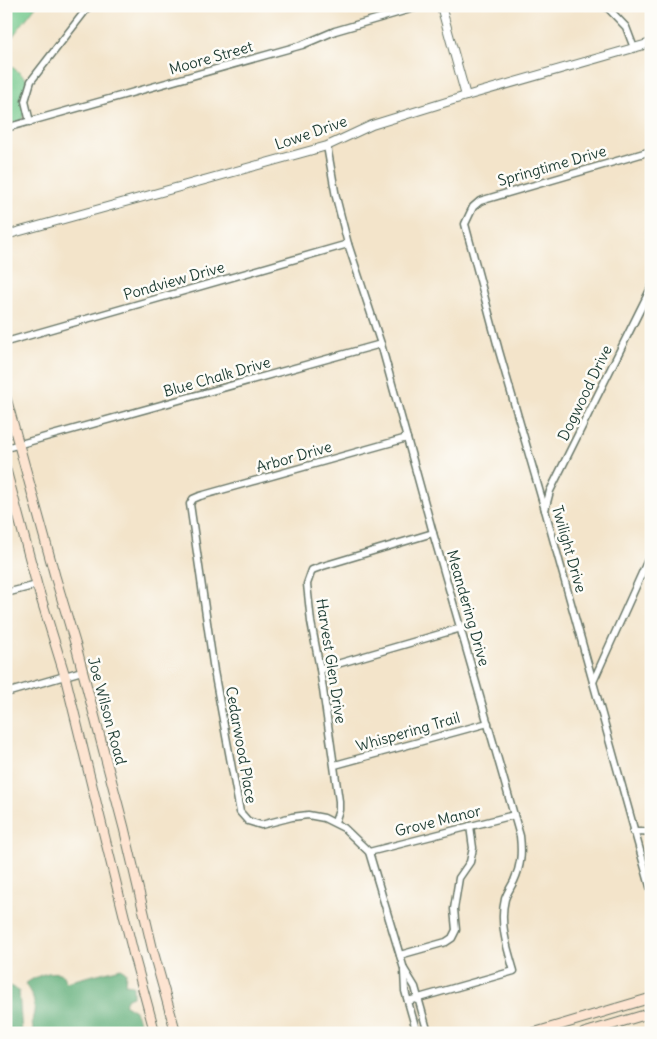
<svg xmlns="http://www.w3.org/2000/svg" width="657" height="1039" font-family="Delius,sans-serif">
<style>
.green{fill:#74c98d;stroke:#4a8360}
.forest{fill:#5fad78;stroke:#3f7556}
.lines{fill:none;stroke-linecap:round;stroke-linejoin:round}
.minor-casing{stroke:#697768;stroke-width:9}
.tertiary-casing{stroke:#697768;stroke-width:10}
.secondary-casing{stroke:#697768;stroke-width:11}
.minor{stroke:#fff;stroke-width:6}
.tertiary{stroke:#fff;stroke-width:8}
.secondary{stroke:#fde4d1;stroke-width:9}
.labels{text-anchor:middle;stroke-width:5;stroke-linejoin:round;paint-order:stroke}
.street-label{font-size:15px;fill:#1f3d34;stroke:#fdfcf7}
</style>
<rect width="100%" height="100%" fill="#fdfcf7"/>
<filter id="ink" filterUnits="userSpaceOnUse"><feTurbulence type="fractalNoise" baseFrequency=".02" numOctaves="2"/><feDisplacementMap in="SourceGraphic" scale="10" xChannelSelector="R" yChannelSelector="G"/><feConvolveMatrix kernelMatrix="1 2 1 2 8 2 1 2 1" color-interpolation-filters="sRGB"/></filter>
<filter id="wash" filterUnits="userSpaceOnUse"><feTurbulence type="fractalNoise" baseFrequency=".0096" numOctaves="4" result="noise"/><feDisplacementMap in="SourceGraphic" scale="20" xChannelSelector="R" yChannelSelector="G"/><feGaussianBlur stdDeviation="1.12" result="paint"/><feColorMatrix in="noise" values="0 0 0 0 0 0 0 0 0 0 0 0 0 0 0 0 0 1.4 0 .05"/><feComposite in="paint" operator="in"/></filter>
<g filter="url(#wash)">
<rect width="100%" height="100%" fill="#f3e4ca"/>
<g class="green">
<path d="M6,6h30l-30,39z"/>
<path d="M6,62l22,18c-4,12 0,31 -7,41l-15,4z"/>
</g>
<g class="forest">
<path d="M121,968l5,4 -1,12 8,1v11l-5,2 -4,6 11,7 10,22h-111c-5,-16 2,-17 0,-30 -1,-7 -5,-13 -9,-19 9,-7 26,-15 37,-10l4,8z"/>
<path d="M10,986l9,5 3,42h-16v-46z"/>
</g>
</g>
<g filter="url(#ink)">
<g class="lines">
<g class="minor-casing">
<g id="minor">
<path d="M606,6l20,21 8,21"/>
<path d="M30,122l-5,-21 6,-20 58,-75"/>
<path d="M6,128l296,-83 33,-14 86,-25"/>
<path d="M327,146l9,51 12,47 33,100 52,189 87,303c2,17 1,30 -6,45 -3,6 -7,12 -9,18 -6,24 2,49 9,72l-106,30"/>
<path d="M651,151l-171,50 -7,6 -8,17 34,127 46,159 106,380"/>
<path d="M6,342l342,-98"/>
<path d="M407,438l-207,58 -7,3 -3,5 24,167 26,141 8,9 13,4 31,-8 16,-2 16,3 20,10 25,24 35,117 11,18 13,46"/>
<path d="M6,448l375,-104"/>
<path d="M545,510l5,-19 101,-203"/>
<path d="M6,593l31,-8"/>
<path d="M320,669l141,-41"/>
<path d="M593,682l58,-129"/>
<path d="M6,693l76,-22"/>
<path d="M335,765l153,-42"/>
<path d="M335,822l4,-12v-9l-19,-132 -9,-47 -4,-38 5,-14 11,-4 110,-33"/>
<path d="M633,832l7,-1 11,1"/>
<path d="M369,852l145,-37"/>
<path d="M400,955l46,-13 6,-4 4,-8 -2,-21 5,-31 11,-16 3,-14 -3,-22"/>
<path d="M404,971l1,20 12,42"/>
</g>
</g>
<g class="tertiary-casing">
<g id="tertiary">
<path d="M441,6l25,90"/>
<path d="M6,235l321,-89 45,-21 94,-29 185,-53"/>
</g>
</g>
<g class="secondary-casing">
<g id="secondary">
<path d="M6,398l49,178 21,70 48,182 29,123 23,82"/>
<path d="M6,470l31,115 28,91 69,280 21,77"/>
<path d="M533,1033l118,-35"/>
<path d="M584,1033l67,-20"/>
</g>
</g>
<use href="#minor" class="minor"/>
<use href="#tertiary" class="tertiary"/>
<use href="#secondary" class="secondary"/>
</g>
</g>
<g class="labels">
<g class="street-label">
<text transform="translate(211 58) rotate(-16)" y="5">Moore Street</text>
<text transform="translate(311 133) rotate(-19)" y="5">Lowe Drive</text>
<text transform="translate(552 166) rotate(-16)" y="5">Springtime Drive</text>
<text transform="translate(174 281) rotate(-16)" y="5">Pondview Drive</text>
<text transform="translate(217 377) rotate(-16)" y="5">Blue Chalk Drive</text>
<text transform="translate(585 393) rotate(-64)" y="5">Dogwood Drive</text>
<text transform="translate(294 457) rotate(-16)" y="5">Arbor Drive</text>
<text transform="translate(569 549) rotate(74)" y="5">Twilight Drive</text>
<text transform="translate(468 608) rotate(74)" y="5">Meandering Drive</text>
<text transform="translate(331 661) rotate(81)" y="5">Harvest Glen Drive</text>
<text transform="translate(107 711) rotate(75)" y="5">Joe Wilson Road</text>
<text transform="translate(408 732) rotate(-16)" y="5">Whispering Trail</text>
<text transform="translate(241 745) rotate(80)" y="5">Cedarwood Place</text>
<text transform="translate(438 821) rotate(-14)" y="5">Grove Manor</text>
</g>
</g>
<rect width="657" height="1039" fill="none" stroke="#fdfcf7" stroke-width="25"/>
</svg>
